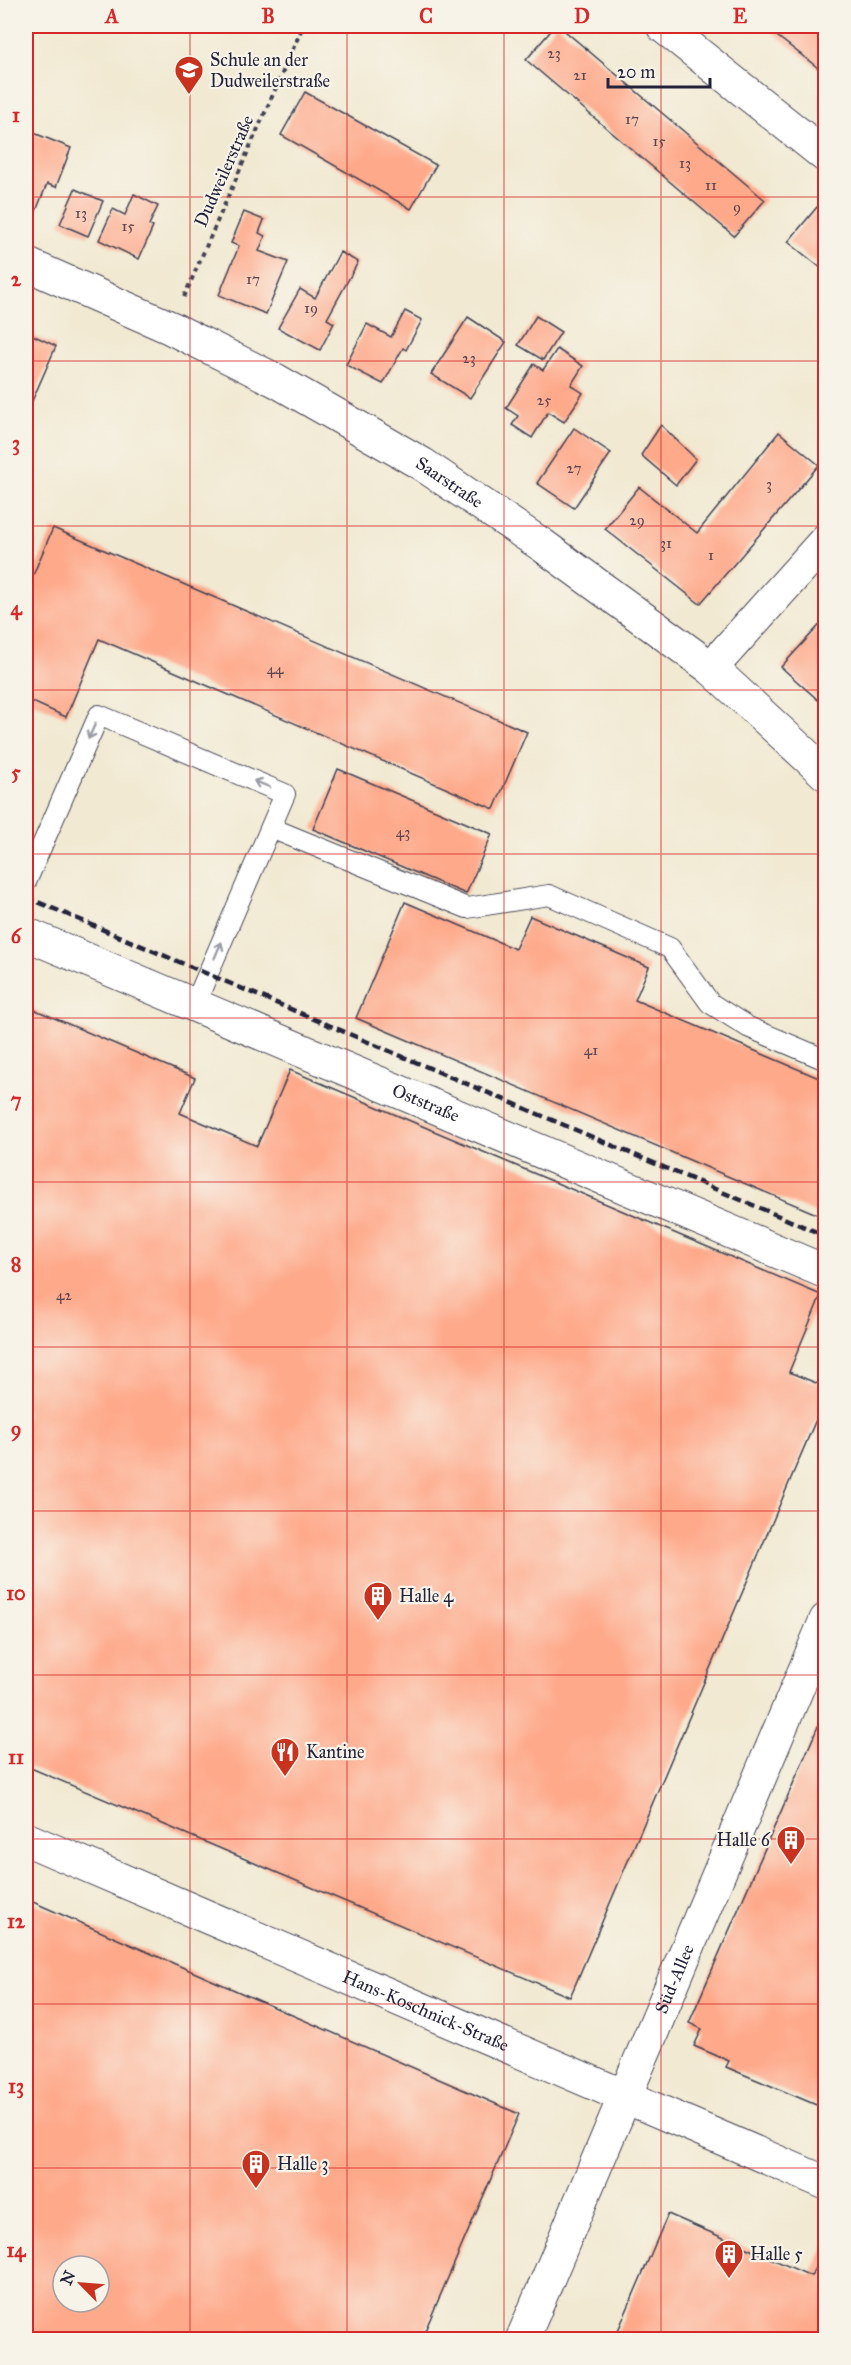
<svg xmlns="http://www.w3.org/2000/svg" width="851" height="2365" font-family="'IM FELL Great Primer',serif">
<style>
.building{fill:#fea98a;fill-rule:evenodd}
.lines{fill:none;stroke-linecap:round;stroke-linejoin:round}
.lane-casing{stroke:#414052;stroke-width:22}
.street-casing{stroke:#414052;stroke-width:35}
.path{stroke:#414052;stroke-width:4;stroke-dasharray:4.5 4.5;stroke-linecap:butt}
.lane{stroke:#fff;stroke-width:20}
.street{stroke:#fff;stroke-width:33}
.rail{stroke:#22223b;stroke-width:4.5;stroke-dasharray:9 4.5;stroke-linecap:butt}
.oneway{stroke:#9c9ca7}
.grid{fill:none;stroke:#d62828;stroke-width:1.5;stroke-opacity:0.55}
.labels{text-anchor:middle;stroke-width:4.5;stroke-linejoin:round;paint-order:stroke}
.number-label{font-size:15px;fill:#59444f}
.poi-label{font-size:18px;fill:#22223b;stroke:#f7f3e8;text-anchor:start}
.street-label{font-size:18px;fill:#22223b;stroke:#f7f3e8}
.neatline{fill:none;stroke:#d62828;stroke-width:2}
.grid-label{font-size:20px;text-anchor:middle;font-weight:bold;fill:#d62828}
</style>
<rect width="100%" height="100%" fill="#f7f3e8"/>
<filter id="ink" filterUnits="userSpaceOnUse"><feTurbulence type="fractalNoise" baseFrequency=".0167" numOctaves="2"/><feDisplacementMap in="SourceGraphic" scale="12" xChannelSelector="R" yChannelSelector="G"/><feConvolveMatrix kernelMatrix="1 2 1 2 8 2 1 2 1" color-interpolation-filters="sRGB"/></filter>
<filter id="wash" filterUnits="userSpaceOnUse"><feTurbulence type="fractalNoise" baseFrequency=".008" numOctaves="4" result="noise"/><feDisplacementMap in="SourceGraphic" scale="24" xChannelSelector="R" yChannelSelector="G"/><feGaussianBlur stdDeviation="1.35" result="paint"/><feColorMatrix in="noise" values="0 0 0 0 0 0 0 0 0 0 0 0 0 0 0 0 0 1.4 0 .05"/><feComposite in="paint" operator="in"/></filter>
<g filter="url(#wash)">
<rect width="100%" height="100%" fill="#f1e9d2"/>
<g id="blocks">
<g class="building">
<path d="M555,26h4l206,174 -31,36 -208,-176z"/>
<path d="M764,26h62v48z"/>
<path d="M305,92l131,73 -25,44 -130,-74z"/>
<path d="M29,131l42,17 -15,39 -9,-3 -11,27 -10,-4v-67z"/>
<path d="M75,189l28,12 -15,35 -28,-12z"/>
<path d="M134,194l24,12 -9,19 4,2 -14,32 -40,-19 14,-31 12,6z"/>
<path d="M817,207l9,6v59l-38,-30z"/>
<path d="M244,212l20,8 -5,13 6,3 -6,15 29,11 -22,52 -47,-19 20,-49 -8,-3z"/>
<path d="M340,252l18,10 -31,57 7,4 -14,27 -42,-22 22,-39 15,9z"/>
<path d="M405,311l17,9 -16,30 -3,-2 -20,36 -37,-19 21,-41 24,13z"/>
<path d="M536,316l25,16 -18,28 -25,-15z"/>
<path d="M468,317l38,25 -36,56 -39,-24z"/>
<path d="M26,332l30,14 -30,69z"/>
<path d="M557,349l26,17 -12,19 12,8 -19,29 -16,-10 -16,26 -20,-13 6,-9 -12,-8 28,-44 9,6z"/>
<path d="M661,425l35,34 -20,26 -35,-30z"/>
<path d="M574,428l37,25 -37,55 -37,-25z"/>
<path d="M779,432l40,33 -119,139 -95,-75 34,-42 58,46z"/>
<path d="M53,528l474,204 -33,77 -395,-170 -33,78 -40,-18v-107z"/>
<path d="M826,618v89l-45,-40z"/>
<path d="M338,769l154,65 -26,60 -153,-65z"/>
<path d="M405,902l110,47 15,-33 119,51 -14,33 191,81v137l-470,-200z"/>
<path d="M26,1006l169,72 -15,35 77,33 33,-76 531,225 -32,77 37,15v9l-256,601 -544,-231z"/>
<path d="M826,1708v401l-100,-42 3,-6 -35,-15 8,-17 -13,-6z"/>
<path d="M26,1899l493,215 -98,226h-395zM63,2266h36v36h-36z"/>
<path d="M668,2214l143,62 15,-33v97h-212z"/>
</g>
</g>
</g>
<g filter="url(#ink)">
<use href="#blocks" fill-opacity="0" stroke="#414052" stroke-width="1.5"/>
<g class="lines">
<g class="lane-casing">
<g id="lane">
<path d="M271,828l196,80 82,-13 121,53 40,55 38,24 78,33"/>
<path d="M26,882l73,-167 186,79 -90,210"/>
</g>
</g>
<g class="street-casing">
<g id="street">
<path d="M663,26l163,130"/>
<path id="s1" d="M26,264l145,64 106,53 145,83 120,81 169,123 115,106"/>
<path d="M711,668l115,-128"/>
<path id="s2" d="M26,934l800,338"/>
<path id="s3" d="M26,1839l800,344"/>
<path id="s4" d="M522,2340l304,-720"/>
</g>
</g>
<path class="path" d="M184,297l119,-271"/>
<use href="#lane" class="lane"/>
<use href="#street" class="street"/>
<path class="rail" d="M26,897l800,339"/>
</g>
<defs><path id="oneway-shaft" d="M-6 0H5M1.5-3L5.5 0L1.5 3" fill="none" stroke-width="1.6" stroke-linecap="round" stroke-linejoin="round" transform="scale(1.5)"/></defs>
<g class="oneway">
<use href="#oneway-shaft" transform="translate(92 731) rotate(114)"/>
<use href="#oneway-shaft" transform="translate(262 784) rotate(-157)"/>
<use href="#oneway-shaft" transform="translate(218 950) rotate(-67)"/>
</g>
</g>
<path class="grid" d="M190,26v2314M347,26v2314M504,26v2314M661,26v2314M26,197h800M26,361h800M26,526h800M26,690h800M26,854h800M26,1018h800M26,1182h800M26,1347h800M26,1511h800M26,1675h800M26,1839h800M26,2004h800M26,2168h800"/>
<defs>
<g id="school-pin" transform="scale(1.5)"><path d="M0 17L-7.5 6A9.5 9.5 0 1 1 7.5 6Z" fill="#c8321e" stroke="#f7f3e8"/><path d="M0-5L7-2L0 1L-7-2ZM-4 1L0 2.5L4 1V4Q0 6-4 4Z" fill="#fff"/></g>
<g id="building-pin" transform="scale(1.5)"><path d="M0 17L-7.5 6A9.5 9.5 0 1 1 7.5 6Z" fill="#c8321e" stroke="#f7f3e8"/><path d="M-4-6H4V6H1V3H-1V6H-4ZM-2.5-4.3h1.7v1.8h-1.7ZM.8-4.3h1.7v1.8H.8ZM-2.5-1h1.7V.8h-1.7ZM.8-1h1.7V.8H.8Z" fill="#fff"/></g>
<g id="restaurant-pin" transform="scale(1.5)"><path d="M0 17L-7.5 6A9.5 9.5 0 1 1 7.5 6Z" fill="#c8321e" stroke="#f7f3e8"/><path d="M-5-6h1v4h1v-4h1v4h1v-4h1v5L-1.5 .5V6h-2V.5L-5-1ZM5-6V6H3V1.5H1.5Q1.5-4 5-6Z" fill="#fff"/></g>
</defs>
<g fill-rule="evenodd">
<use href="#school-pin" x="189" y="70"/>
<use href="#building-pin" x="378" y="1596"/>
<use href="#restaurant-pin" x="285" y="1752"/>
<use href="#building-pin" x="791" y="1840"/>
<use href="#building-pin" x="256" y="2164"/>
<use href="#building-pin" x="729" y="2254"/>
</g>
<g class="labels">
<g class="number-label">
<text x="554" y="58">23</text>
<text x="580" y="80">21</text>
<text x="632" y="124">17</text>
<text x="659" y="146">15</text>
<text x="685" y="168">13</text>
<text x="711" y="190">11</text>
<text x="737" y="212">9</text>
<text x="81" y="218">13</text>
<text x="128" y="231">15</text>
<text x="253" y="284">17</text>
<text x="311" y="313">19</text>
<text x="469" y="363">23</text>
<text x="544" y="405">25</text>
<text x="574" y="473">27</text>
<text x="769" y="489">3</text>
<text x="637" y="525">29</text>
<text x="666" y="548">31</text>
<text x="711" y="560">1</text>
<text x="275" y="674">44</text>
<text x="403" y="837">43</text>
<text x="591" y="1055">41</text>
<text x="64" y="1300">42</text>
</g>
<g class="poi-label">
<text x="210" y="66">Schule an der<tspan x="210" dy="21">Dudweilerstraße</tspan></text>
<text x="399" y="1602">Halle 4</text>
<text x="306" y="1758">Kantine</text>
<text x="770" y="1846" text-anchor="end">Halle 6</text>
<text x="277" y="2170">Halle 3</text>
<text x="750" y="2260">Halle 5</text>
</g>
<g class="street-label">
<text transform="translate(224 171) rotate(-66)" y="6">Dudweilerstraße</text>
<text dy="6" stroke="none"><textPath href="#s1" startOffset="477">Saarstraße</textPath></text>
<text dy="6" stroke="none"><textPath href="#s2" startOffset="434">Oststraße</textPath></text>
<text dy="6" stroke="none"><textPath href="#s4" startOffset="392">Süd-Allee</textPath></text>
<text dy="6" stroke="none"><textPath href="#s3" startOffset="435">Hans-Koschnick-Straße</textPath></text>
</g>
</g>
<rect width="851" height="2365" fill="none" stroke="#f7f3e8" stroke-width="66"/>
<g transform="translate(81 2284) rotate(295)"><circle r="28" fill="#f7f3e8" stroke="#a29fa3" stroke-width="1.5"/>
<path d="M0-4.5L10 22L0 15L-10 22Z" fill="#c8321e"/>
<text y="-9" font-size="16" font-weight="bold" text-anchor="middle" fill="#22223b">N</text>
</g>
<path d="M608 78v9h102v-9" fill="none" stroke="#22223b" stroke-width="3"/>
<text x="617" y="78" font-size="18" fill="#22223b" stroke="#f7f3e8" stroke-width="4.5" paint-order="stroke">20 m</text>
<rect x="33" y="33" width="785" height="2299" class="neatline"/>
<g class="grid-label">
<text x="112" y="23">A</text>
<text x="268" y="23">B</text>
<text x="426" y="23">C</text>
<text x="582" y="23">D</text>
<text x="740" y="23">E</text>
<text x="16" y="122">1</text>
<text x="16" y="286">2</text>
<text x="16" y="450">3</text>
<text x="16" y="615">4</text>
<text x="16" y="779">5</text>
<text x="16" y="943">6</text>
<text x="16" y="1107">7</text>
<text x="16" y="1271">8</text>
<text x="16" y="1436">9</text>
<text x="16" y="1600">10</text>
<text x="16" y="1764">11</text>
<text x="16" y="1928">12</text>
<text x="16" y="2093">13</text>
<text x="16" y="2257">14</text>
</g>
</svg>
